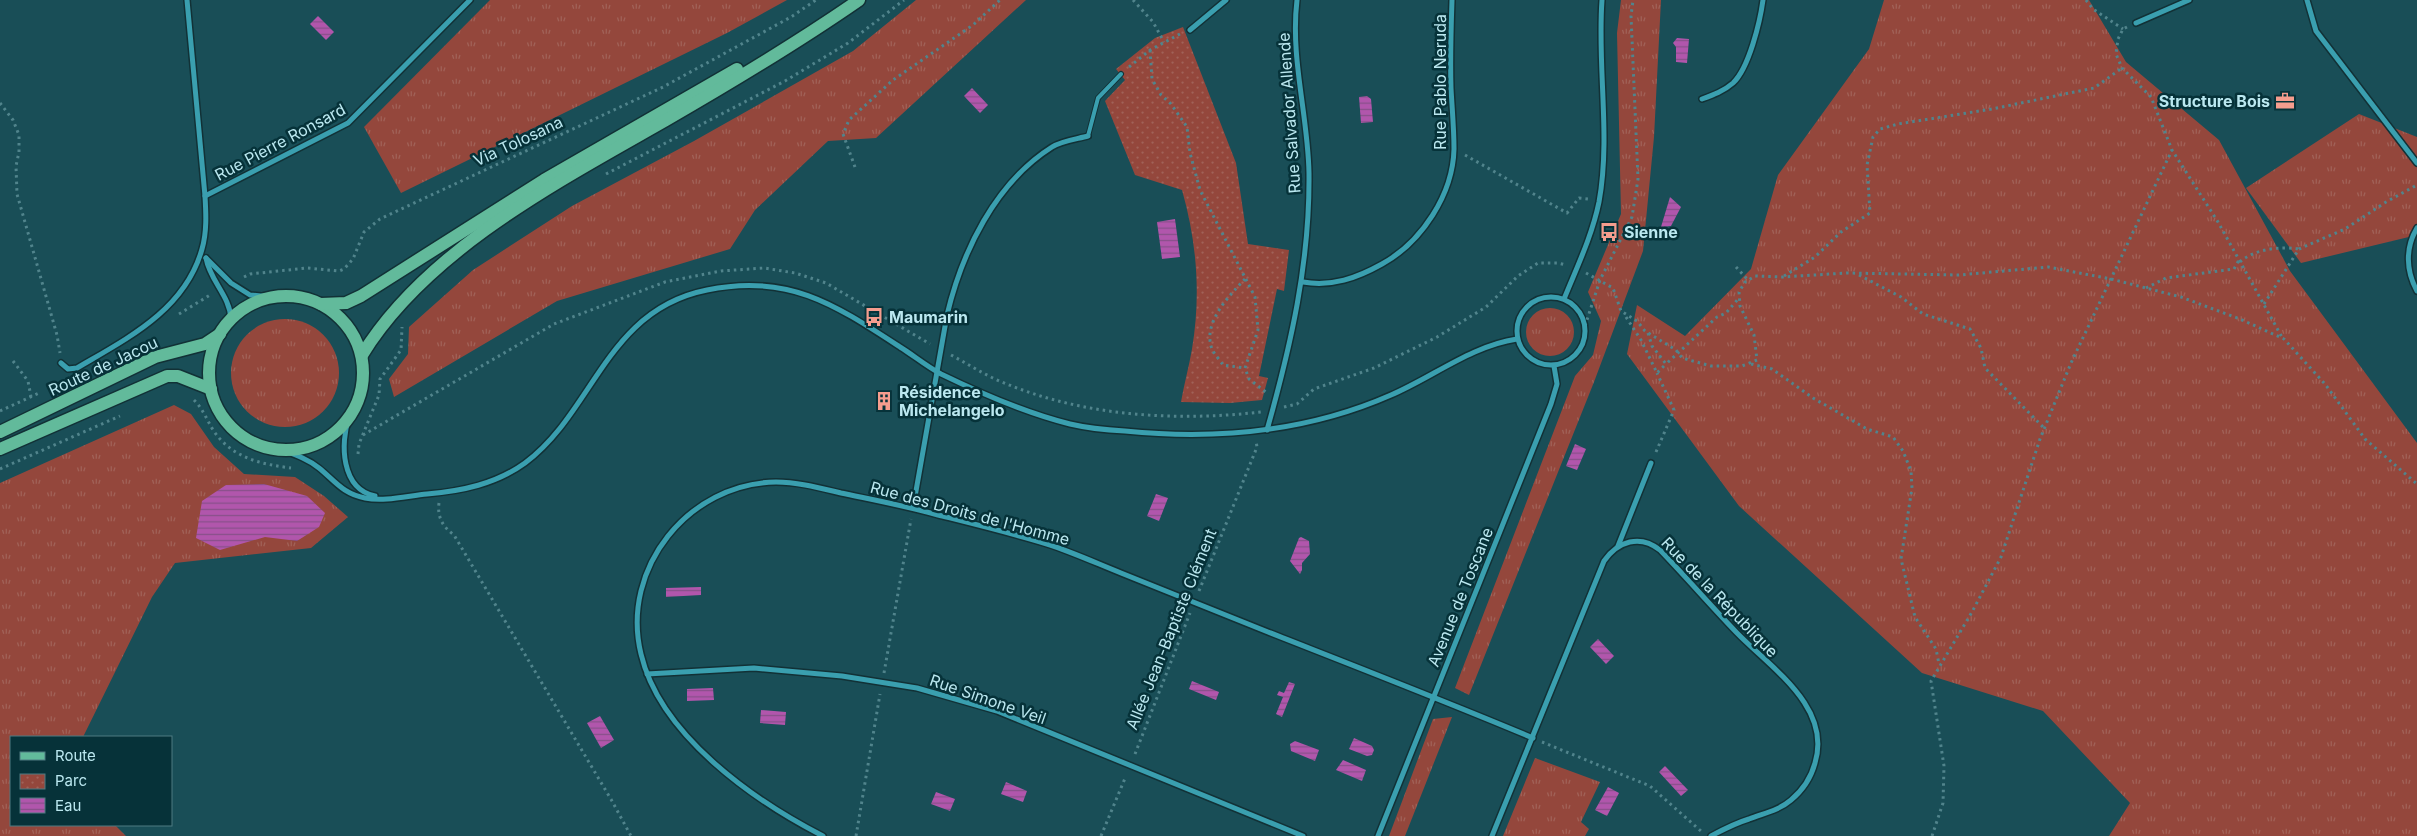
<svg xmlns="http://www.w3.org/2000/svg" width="2417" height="836" font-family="Inter,sans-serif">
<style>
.grass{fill:url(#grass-tufts)}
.park{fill:url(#park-dots)}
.water{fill:url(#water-rules)}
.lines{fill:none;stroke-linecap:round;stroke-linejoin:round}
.service-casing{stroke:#123136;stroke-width:6}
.minor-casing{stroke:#123136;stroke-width:8}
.primary-casing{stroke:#123136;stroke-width:15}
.path{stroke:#51848c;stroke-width:3;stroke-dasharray:2.5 4;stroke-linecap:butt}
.service{stroke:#3a9faf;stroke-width:4}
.minor{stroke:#3a9faf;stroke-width:5}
.primary{stroke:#62ba9b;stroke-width:12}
.labels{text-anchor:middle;stroke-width:5;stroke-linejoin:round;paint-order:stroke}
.street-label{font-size:16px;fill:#bbe8f0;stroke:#063239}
.poi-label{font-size:16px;font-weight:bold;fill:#bbe8f0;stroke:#063239;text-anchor:start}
</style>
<defs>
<pattern id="grass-tufts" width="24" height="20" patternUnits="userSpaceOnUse" patternTransform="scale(1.25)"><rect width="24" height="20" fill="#94473c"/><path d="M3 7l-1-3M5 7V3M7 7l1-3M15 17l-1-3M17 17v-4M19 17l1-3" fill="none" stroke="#a16258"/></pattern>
<pattern id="park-dots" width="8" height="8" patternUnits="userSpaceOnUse" patternTransform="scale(1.25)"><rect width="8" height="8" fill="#94473c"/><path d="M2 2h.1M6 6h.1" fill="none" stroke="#a16258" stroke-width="1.8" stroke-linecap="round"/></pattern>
<pattern id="water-rules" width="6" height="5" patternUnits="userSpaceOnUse" patternTransform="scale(1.25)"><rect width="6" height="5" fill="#b156ac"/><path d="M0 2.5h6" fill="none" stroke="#875089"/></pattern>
</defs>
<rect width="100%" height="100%" fill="#194e57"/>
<g class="grass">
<path d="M490,0h297l-60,33 -326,160 -37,-66z"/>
<path d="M916,0h110l-150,138 -48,3 -73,69 -25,39 -173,52 -163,96 -5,-18 19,-25 1,-27 64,-57 99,-64 122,-65 159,-90z"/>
<path d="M1621,0h40l-7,137 -11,114 -49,131 -125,313 -14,-7 120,-312 18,-21 8,-34 -13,-29 33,-78 -4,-181z"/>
<path d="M1884,0h205l37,62 93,78 71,131 127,172v393h-308l21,-33 -87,-92 -121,-38 -183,-167 -112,-152 10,-49 48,31 66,-67 27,-94 91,-126z"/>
<path d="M2359,114l58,23v98l-116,28 -55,-75z"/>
<circle cx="1550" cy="332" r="24"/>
<circle cx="285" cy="373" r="54"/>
<path d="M174,405l17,9 23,33 30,27 51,3 29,19 24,21 -37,31 -136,15 -23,34 -69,140h-72v88h104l11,11h-126v-353z"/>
<path d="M1452,717l-47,119h-16l44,-117z"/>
<path d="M1535,758l65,24 -19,40 8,7 -4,7h-82z"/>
</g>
<path class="park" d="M1183,27l53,136 12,81 41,6 -5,41 -7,-2 -18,87 9,2 -6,22 -32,3 -49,-1c3,-18 8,-35 11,-53 9,-54 5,-106 -10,-159l-47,-15 -30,-74 20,-21 -9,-11 39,-31z"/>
<g class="water">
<path d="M318,16l16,16 -8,8 -16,-16z"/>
<path d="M1677,38l12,1 -2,24 -11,-1v-15l-3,-4z"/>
<path d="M972,88l16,17 -8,8 -16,-17z"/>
<path d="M1367,96l4,3 2,23 -12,1 -2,-26z"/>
<path d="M1670,197l11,10 -10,19 -10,1z"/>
<path d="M1175,219l5,38 -18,2 -5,-37z"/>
<path d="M1575,444l11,5 -9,21 -11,-4z"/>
<path d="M264,484l43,12 18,17 -6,14 -22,14 -32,-4 -45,13 -24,-12 6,-37 24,-16z"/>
<path d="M1156,494l12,4 -9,23 -12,-5z"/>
<path d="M1301,537l8,4 1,13 -8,9v7l-2,4 -10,-13 9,-23z"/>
<path d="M701,587v8l-35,2v-9z"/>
<path d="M1598,639l16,17 -8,8 -16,-17z"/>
<path d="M1192,681l27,11 -3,8 -27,-11z"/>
<path d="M1289,682l6,2 -13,33 -6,-3 7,-17 -6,-2 2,-4 5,2z"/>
<path d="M713,688l1,12 -27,1v-12z"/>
<path d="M761,710l25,2 -1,13 -25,-2z"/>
<path d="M600,716l14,24 -13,8 -14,-25z"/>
<path d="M1354,738l18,8 2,4 -2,5 -5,1 -18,-7z"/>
<path d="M1295,741l24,9 -4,11 -24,-10 -1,-7z"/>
<path d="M1343,760l23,10 -4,11 -26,-11z"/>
<path d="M1665,766l23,24 -7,6 -22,-24z"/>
<path d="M1006,782l21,9 -4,11 -22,-8z"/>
<path d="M1608,787l11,6 -12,23 -12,-6z"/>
<path d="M936,792l19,7 -5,12 -19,-7z"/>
</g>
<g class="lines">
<g class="service-casing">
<path id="service" d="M1088,136l10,-38 23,-24"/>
</g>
<g class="minor-casing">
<g id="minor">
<path d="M2307,0l9,31 101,132"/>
<path d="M2136,23l53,-23"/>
<path d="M1190,30l36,-30"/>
<path d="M1702,99c11,-4 22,-8 31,-16 16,-15 27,-61 30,-83"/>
<path d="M205,196l143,-73 122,-123"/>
<path d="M2417,228c-12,20 -11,43 0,63"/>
<path d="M206,258l25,25 19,12 21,2"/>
<path d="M206,258c4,23 24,38 25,61"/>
<path d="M1303,282c29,5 54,-4 79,-18 40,-22 71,-70 72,-115 0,-21 -2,-41 -3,-61 -1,-30 0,-59 1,-88"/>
<circle cx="1551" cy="331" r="34"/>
<path d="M1564,299c13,-32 28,-63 35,-97 12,-66 -2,-135 3,-202"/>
<path d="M61,363l7,6 9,-1c51,-30 108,-58 125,-119 5,-17 4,-36 3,-53l-18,-196"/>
<path d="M349,418c-9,25 -8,71 26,78"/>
<path d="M1267,430c24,-85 43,-168 42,-257 -1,-58 -19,-115 -12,-173"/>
<path d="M282,450c14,5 26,9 37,18 16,13 24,26 46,30 19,4 42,-2 62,-4 35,-3 69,-10 98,-31 69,-51 81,-153 182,-173 81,-17 127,14 193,57 13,8 26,19 41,27 37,18 89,40 129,50 17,4 37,6 55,7 90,9 182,1 266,-36 42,-18 80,-49 126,-56"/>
<path d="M913,508l34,-193c15,-63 48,-132 105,-168 9,-6 25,-8 36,-11"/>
<path d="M1618,546l33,-83"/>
<path d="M647,674l107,-6 88,8 75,12 80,23 306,125"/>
<path d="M823,836c-70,-36 -163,-101 -182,-182 -21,-86 48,-171 135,-172 22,0 44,6 65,11 33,7 65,13 97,22 36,9 73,18 109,29 25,8 49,19 74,29 49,20 98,39 147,59 89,35 177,69 265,106"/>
<path d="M1378,836l173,-432 6,-20 -3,-18"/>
<path d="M1492,836l112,-275c14,-20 36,-27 56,-11 26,27 51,56 77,83 34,35 95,74 78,130 -4,15 -12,27 -24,37 -13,11 -27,13 -42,19 -13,4 -25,10 -38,17"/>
</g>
</g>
<g class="primary-casing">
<g id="primary">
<circle cx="286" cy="373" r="77"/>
<path d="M321,304l25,-1 15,-7 183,-116 193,-111"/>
<path d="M362,355c65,-106 199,-175 304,-235 66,-38 131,-77 193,-120"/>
<path d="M0,432l155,-75 50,-13 15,-10"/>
<path d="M0,449l167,-73h11l33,13"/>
</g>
</g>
<g class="path">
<path d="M1133,0l20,22 11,20"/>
<path d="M2086,0l7,9 30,20"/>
<path d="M2127,27l-4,2 -5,10 -2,15 6,14 29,29 21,53 46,72 65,117"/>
<path d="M1150,50l2,29 9,16 10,9 16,23 3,26 10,37 55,107 3,33 -13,38 4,11 18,14"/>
<path d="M1129,67l21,-17 30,-16"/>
<path d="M0,103l13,17 6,15v17l-3,14 1,28 40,141 3,18"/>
<path d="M1465,155l102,58 12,-15 9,1"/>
<path d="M855,167l-12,-33 6,-14 44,-40 80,-55 27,-25"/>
<path d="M606,174l179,-93 63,-38 56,-43"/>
<path d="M2240,262c14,-13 41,-16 59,-13"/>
<path d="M1736,267l12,13"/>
<path d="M1586,273l27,15 8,23 16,10 8,10 31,19 6,8 29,8h31l15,-6 -3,-25 -14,-29 -1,-14 6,-10 10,-6 27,1 65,-4 112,2 89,-8 63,12 70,18 59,22 44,20 41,45 40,55 52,45"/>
<path d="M1859,275l42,22 22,17 47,15 11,19 4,20 59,60"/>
<path d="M1784,276l31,-19 26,-25 29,-19 -3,-48 6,-28 7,-8 18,-5 94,-15 102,-21 28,-20"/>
<path d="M244,277l6,-3 57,-6 32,3 5,-2 9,-10 11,-27 16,-13 283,-132 128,-70 25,-17"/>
<path d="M1245,279c-16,17 -43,44 -33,70 2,5 8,11 11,16l22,3"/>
<path d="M2146,288l20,-10 68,-9 5,-9"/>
<path d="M2264,304l35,-55 46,-20 41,-27 31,-17"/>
<path d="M179,314l31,-19"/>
<path d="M1626,317l15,23 16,33 9,-9"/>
<path d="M1585,326l15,-46 32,-63 6,-38 -7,-163 2,-16"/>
<path d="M1648,333l4,13 14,18 51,-47 9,-4 13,-15"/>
<path d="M951,355c15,8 29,17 44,24 83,37 177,43 266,33"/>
<path d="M13,361l15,20 3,16"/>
<path d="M1751,364l21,5 41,29 54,31 26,8 10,14 8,20 1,17 -11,71 14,58 21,32 3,15"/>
<path d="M194,400c9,9 13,20 19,30 19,28 47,34 78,38"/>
<path d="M1284,407l13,-3 17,-15 60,-21 63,-31 49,-30 32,-31 20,-13h20l8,2"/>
<path d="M0,411l39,-18"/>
<path d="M363,435l191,-111 111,-42 56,-11 43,-3 31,5 31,10 104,61"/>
<path d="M1656,452l18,-42 -17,-37"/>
<path d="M358,454l1,-10 20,-49 1,-16 21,-29 1,-23"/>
<path d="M0,469l120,-53"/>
<path d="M439,503c-2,14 4,24 15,32l158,266 19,35"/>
<path d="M1199,591l58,-144 -1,-6"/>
<path d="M884,673l27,-154"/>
<path d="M1542,742l108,44 52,46"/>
<path d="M1135,754l55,-141"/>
<path d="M856,836l24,-142"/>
<path d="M1101,836l25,-60"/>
<path d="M1932,836l11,-33 1,-37 -13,-85 41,-69 29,-55 39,-118 31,-76 101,-213"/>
</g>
<use href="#service" class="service"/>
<use href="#minor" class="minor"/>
<use href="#primary" class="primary"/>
</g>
<defs>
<g id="office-bare" transform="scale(1.5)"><path d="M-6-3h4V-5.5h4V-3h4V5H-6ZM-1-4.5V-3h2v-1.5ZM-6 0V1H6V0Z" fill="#f59d8e" stroke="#063239" stroke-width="2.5" paint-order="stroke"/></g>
<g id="bus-bare" transform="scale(1.5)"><path d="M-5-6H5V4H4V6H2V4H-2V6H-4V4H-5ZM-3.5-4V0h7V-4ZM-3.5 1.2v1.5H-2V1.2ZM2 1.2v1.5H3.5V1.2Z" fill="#f59d8e" stroke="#063239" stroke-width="2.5" paint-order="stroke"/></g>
<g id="building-bare" transform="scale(1.5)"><path d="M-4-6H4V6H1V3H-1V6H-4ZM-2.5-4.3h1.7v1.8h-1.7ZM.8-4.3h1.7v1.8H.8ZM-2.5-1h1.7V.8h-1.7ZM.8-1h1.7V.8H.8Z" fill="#f59d8e" stroke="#063239" stroke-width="2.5" paint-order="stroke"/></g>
</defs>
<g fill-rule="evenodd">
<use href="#office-bare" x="2285" y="101"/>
<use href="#bus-bare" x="1609" y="232"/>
<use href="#bus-bare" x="874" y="317"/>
<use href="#building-bare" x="884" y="401"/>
</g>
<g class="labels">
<g class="street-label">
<text transform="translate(1440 82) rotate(-90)" y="6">Rue Pablo Neruda</text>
<text transform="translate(1289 113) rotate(-94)" y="6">Rue Salvador Allende</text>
<text transform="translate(518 141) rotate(-25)" y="6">Via Tolosana</text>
<text transform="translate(280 142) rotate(-28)" y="6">Rue Pierre Ronsard</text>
<text transform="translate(103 366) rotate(-25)" y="6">Route de Jacou</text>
<text transform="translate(970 513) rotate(15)" y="6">Rue des Droits de l'Homme</text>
<text transform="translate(1460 597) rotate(-68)" y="6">Avenue de Toscane</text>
<text transform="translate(1720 597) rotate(46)" y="6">Rue de la République</text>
<text transform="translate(1171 629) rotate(-68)" y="6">Allée Jean-Baptiste Clément</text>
<text transform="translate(988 699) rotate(19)" y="6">Rue Simone Veil</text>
</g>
<g class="poi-label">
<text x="2270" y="107" text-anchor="end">Structure Bois</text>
<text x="1624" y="238">Sienne</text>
<text x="889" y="323">Maumarin</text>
<text x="899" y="398">Résidence<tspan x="899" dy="18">Michelangelo</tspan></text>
</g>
</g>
<rect x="10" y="736" width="162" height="90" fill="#063239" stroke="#4e7b82"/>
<rect x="20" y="752" width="25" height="8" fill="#62ba9b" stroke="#4e7b82"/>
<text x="55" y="761" font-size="15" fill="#bbe8f0">Route</text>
<rect x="20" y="774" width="25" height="15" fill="url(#park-dots)" stroke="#4e7b82"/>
<text x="55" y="786" font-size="15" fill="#bbe8f0">Parc</text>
<rect x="20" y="798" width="25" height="15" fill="url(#water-rules)" stroke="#4e7b82"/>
<text x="55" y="811" font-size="15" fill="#bbe8f0">Eau</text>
</svg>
